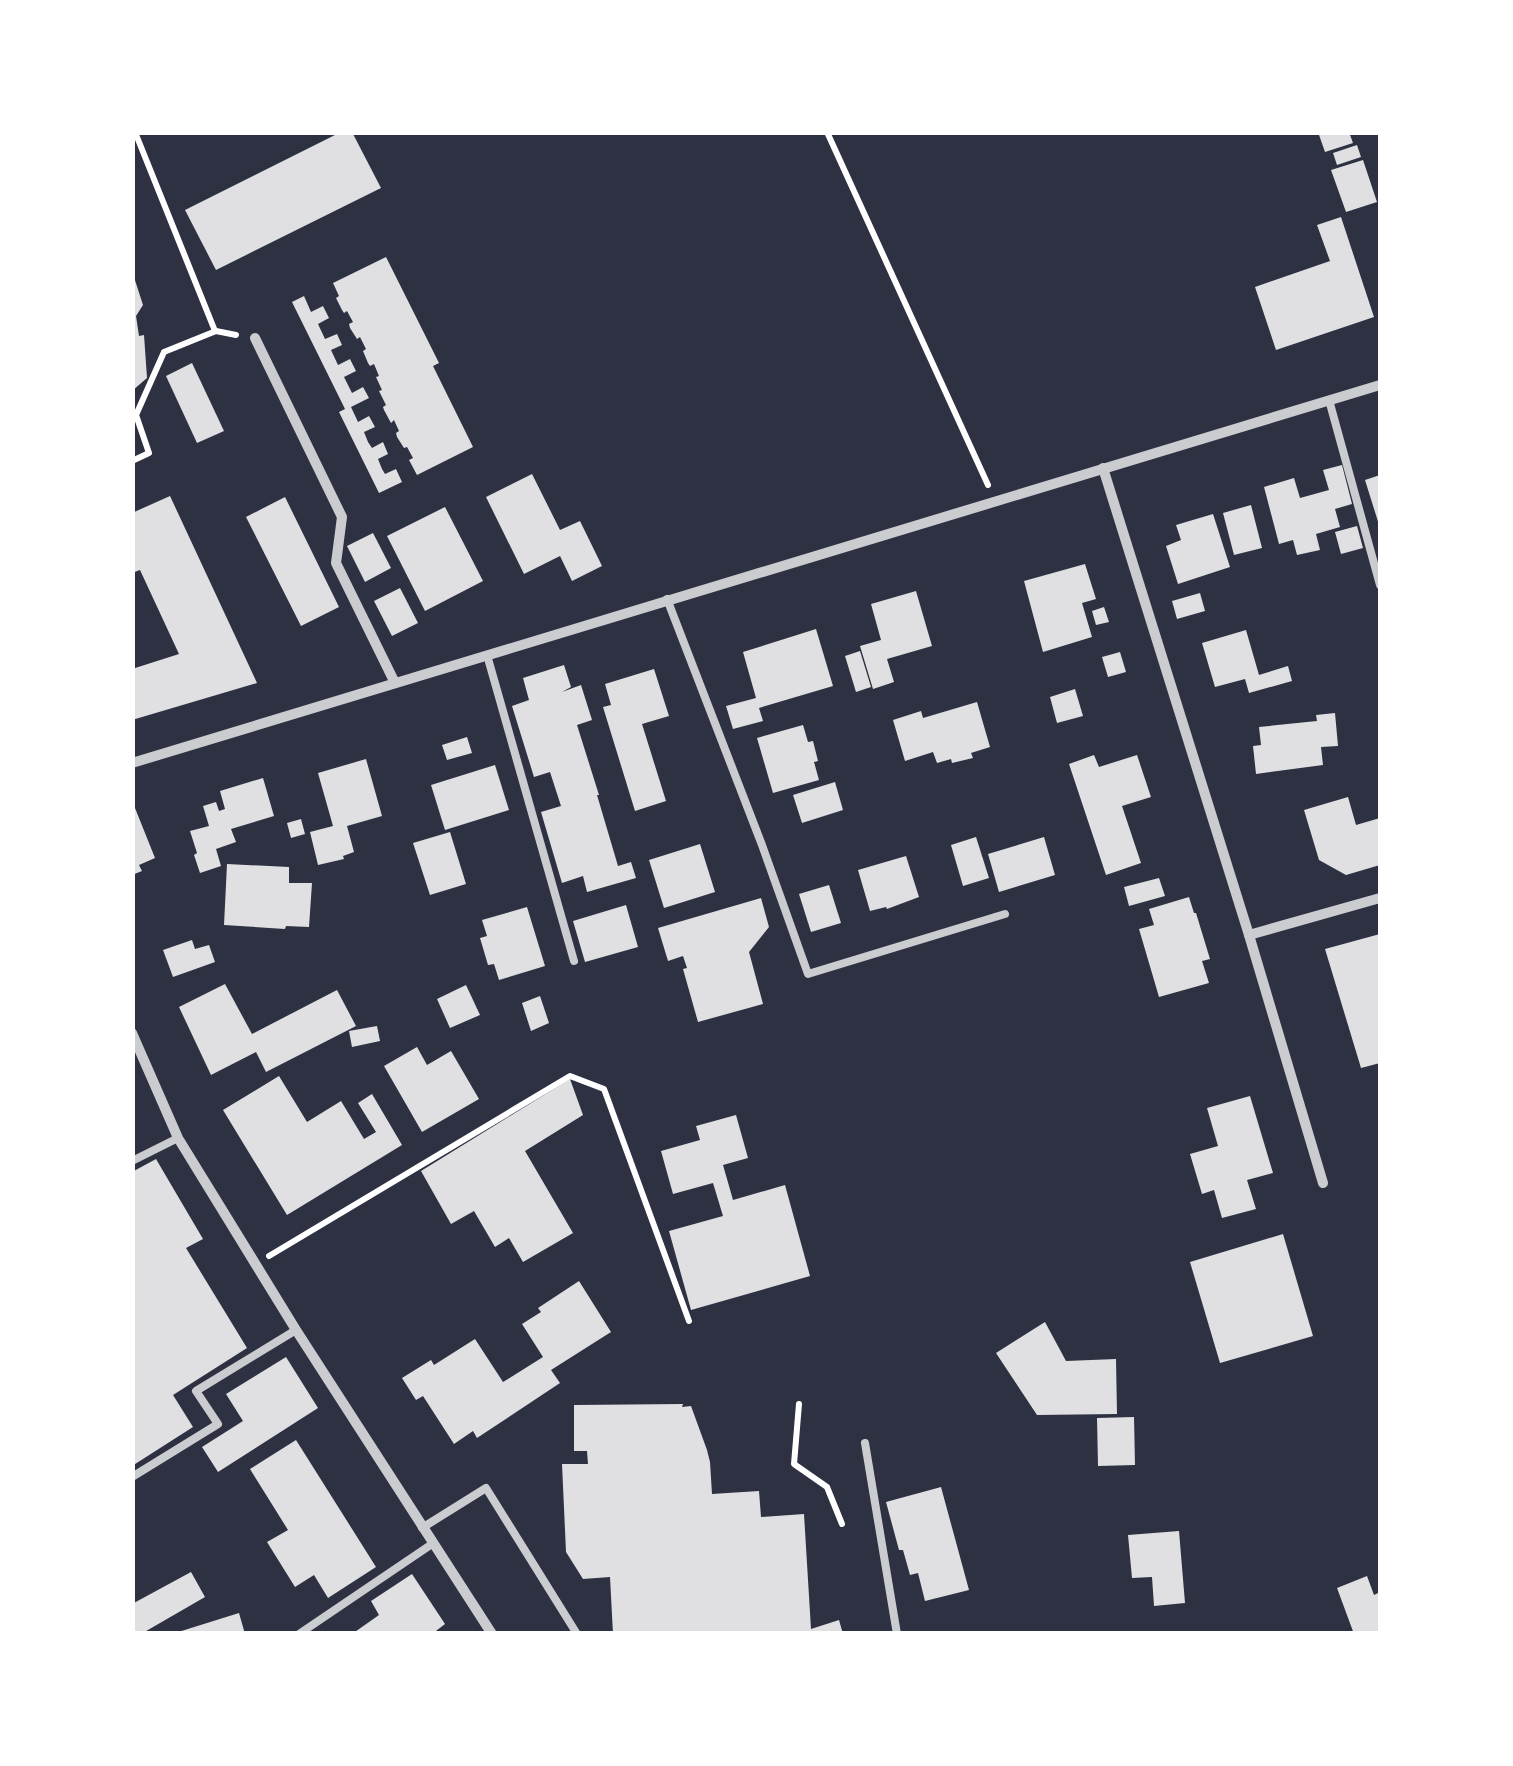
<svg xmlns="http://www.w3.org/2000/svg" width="1513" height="1766" font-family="Overpass,sans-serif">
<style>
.building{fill:#e0e0e3}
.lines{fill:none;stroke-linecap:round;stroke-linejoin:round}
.path{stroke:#fff;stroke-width:6}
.service{stroke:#caccd0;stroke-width:8}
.minor{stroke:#caccd0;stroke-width:10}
</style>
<rect width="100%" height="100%" fill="#2d3142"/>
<g class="building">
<path d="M341,132h11l29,56 -165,82 -31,-60z"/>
<path d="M1318,132h31l4,11 -28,9z"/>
<path d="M1357,145l4,12 -24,8 -4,-12z"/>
<path d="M1363,160l14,42 -31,10 -15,-42z"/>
<path d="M1341,217l33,100 -98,33 -21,-63 75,-26 -13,-36z"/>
<path d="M386,257l53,106 -6,3 40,81 -56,28 -8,-15 4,-2 -6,-11 -3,1 -7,-11 -1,-4 3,-2 -5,-11 -3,3 -7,-13 -1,-3 3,-2 -7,-14 3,-1 -6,-13 3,-1 -5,-12 -4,2 -2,-3 -5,-12 3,-2 -6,-12 -3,2 -7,-11 -1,-4 4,-2 -6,-11 -3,2 -2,-3 -6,-12 3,-2 -6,-13z"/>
<path d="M132,271l11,34 -7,11 3,20 5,-1 3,43 -15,13z"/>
<path d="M304,296l7,16 12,-6 6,12 -11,6 7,15 12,-5 5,11 -11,5 7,15 12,-6 6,12 -12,6 8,16 11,-6 6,11 -18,9 7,15 11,-6 6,11 -11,5 4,10 4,6 11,-6 5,12 -10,5 4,10 3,5 11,-5 6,13 -23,11 -40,-81 6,-3 -53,-107z"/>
<path d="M192,363l32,68 -27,12 -31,-67z"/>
<path d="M1342,465l10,39 -17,5 5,18 -24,7 4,16 -23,5 -4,-15 -14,4 -15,-57 30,-9 6,20 29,-8 -6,-20z"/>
<path d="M532,474l28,56 20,-9 22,45 -30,15 -12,-25 -36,18 -38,-77z"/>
<path d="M1380,475v53l-15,-48z"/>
<path d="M170,496l87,187 -125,37v-51l47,-15 -39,-84 -8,3v-60z"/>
<path d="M285,497l54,110 -38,19 -55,-109z"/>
<path d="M1251,505l11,43 -28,7 -11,-42z"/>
<path d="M445,507l38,74 -58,30 -38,-75z"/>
<path d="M1213,514l17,53 -52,17 -12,-38 15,-6 -5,-15z"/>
<path d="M1357,526l6,22 -22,6 -6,-22z"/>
<path d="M373,533l18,35 -26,14 -18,-36z"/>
<path d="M1085,564l11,35 -14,4 10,34 -49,15 -19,-71z"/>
<path d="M400,588l18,35 -26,13 -18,-35z"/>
<path d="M916,591l16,55 -45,13 7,23 -21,7 -13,-43 21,-6 -10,-36z"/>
<path d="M1200,593l5,18 -28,8 -5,-18z"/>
<path d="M1104,607l5,15 -13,3 -4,-14z"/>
<path d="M816,629l17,57 -74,22 4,13 -30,8 -7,-23 30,-8 -13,-46z"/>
<path d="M1246,630l13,45 29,-9 4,15 -43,12 -4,-14 -30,8 -13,-44z"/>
<path d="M860,651l11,36 -15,5 -11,-36z"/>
<path d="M1120,652l6,20 -18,5 -6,-20z"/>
<path d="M564,665l7,22 -9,5 19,-7 11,35 -15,5 22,70h-2l21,71 13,-4 5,16 -49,14 -4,-16 -21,7 -21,-71 20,-6 -11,-34 -16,5 -22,-71 17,-6 -6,-22z"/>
<path d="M654,669l15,47 -27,8 24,77 -31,10 -32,-104 8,-2 -6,-21z"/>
<path d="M1075,689l8,27 -26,7 -7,-26z"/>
<path d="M977,702l13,45 -19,6 2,5 -21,5 -1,-4 -14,4 -4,-11 -28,9 -12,-41 28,-9 2,7z"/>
<path d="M1335,713l3,33 -17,1 2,18 -67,9 -3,-28 8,-1 -2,-18 58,-6 -1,-6z"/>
<path d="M803,725l5,17 5,-1 5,20 -4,1 5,18 -46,13 -16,-55z"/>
<path d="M467,737l5,16 -25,7 -5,-15z"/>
<path d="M1094,755l5,12 38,-12 14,42 -29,9 19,57 -35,12 -37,-111z"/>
<path d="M366,759l16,57 -35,10 7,26 -11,4 1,3 -26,6 -8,-33 23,-6 -15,-53z"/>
<path d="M495,765l14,45 -64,20 -14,-45z"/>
<path d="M263,778l11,38 -43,13 5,13 -20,7 5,17 -21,7 -6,-18 3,-2 -7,-22 19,-5 -6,-20 13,-4 3,9 6,-2 -5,-18z"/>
<path d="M835,782l8,28 -41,13 -9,-28z"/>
<path d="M1348,797l8,28 24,-7v47l-34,10 -27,-15 -15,-50z"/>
<path d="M133,803l22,55 -16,7 3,6 -10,4z"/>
<path d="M301,819l4,15 -14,4 -4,-15z"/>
<path d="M450,832l16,52 -36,11 -17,-52z"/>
<path d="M976,837l13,41 -26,8 -12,-41z"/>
<path d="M1044,837l11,38 -56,17 -11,-38z"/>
<path d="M700,844l15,48 -51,16 -15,-48z"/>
<path d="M906,856l13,41 -32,12 -1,-2 -16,4 -12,-41z"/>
<path d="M227,864l62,3v16h23l-3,44 -23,-1 -1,3 -61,-4z"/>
<path d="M1159,878l6,18 -36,10 -5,-19z"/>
<path d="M829,885l12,38 -30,9 -12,-38z"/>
<path d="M1189,897l5,16h2l14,46 -8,2 7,22 -50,14 -20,-68 15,-4 -5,-16z"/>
<path d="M761,898l8,29 -20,25 14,52 -65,18 -15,-53 4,-1 -4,-12 -15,5 -10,-33z"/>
<path d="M626,905l12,42 -53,15 -12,-41z"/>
<path d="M527,907l18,59 -46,14 -5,-16 -6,1 -8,-27 7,-2 -5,-16z"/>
<path d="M1380,934v129l-19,5 -36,-119z"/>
<path d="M192,940l3,9 14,-4 6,17 -42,15 -10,-27z"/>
<path d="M225,984l27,50 85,-44 19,36 -90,46 -10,-20 -45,23 -32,-68z"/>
<path d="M466,985l14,30 -30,13 -13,-29z"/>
<path d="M540,996l9,27 -18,8 -9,-28z"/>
<path d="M377,1026l3,15 -28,6 -3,-16z"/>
<path d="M417,1047l10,18 24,-14 28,48 -57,33 -38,-66z"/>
<path d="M279,1076l28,46 34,-21 23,38 12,-7 -18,-29 14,-9 30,51 -115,70 -64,-105z"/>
<path d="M570,1079l13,36 -58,36 48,82 -50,29 -14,-24 -14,9 -21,-36 -23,13 -30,-53z"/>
<path d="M1250,1096l23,77 -26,7 9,29 -34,9 -8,-28 -12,4 -12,-40 28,-8 -11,-38z"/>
<path d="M736,1115l12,43 -25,7 10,35 52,-15 25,91 -119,34 -22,-79 54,-15 -10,-33 -40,11 -12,-43 39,-11 -4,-14z"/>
<path d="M156,1159l47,80 -17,9 61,100 -74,47 20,32 -61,39v-294z"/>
<path d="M1283,1234l30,102 -93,27 -30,-101z"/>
<path d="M579,1281l32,51 -60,38 9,13 -83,55 -4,-7 -19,13 -31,-48 -7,4 -14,-22 29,-18 3,5 41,-26 28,43 40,-25 -21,-33 19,-12 -3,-4z"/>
<path d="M1045,1322l21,39 50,-2 1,55 -80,1 -41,-62z"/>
<path d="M286,1357l32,51 -100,64 -16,-25 41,-26 -17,-27z"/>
<path d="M683,1404l-1,3 9,-1 16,44 3,12 2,32 47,-3 2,26 43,-3 7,115 28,-9 4,14h-230l-3,-57 -27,2 -17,-27 -4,-88h26l-1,-13h-13v-46z"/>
<path d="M1134,1417l1,48 -37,1 -1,-48z"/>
<path d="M296,1440l80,127 -48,31 -14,-23 -19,12 -28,-45 21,-12 -38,-61z"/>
<path d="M941,1487l28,103 -44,11 -7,-28 -8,2 -7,-25h-4l-13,-48z"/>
<path d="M1179,1531l6,72 -31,3 -2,-29 -20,1 -4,-43z"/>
<path d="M191,1572l14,25 -64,37h-9v-30z"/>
<path d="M412,1574l33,50 -13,10h-80l27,-19 -8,-14z"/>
<path d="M1367,1576l7,19 6,-3v42h-26l-17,-46z"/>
<path d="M239,1613l6,21h-70v-1z"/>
</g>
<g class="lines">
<g class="path">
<path d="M135,132l80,199"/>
<path d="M827,132l161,353"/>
<path d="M132,461l17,-8 -13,-38 28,-63 52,-21 20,4"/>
<path d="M269,1256l301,-180 34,13 85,232"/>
<path d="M799,1404l-5,60 33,23 15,37"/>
</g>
<g class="service">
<path d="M1329,400l51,185"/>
<path d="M667,599l95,246 46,129 197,-60"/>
<path d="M487,655l87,306"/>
<path d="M132,1161l46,-23"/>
<path d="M865,1443l32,191"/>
<path d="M132,1477l86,-53 -22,-33 100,-61"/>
<path d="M422,1528l64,-40 91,146"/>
<path d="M299,1634l133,-90"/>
</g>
<g class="minor">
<path d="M255,338l87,179 -6,46 59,120"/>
<path d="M1103,468l146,467 74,248"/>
<path d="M132,763l1248,-378"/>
<path d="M1249,935l131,-37"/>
<path d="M132,1033l46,105 118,192 196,304"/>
</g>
</g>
<rect width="1513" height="1766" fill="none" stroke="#ffffff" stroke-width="270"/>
</svg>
